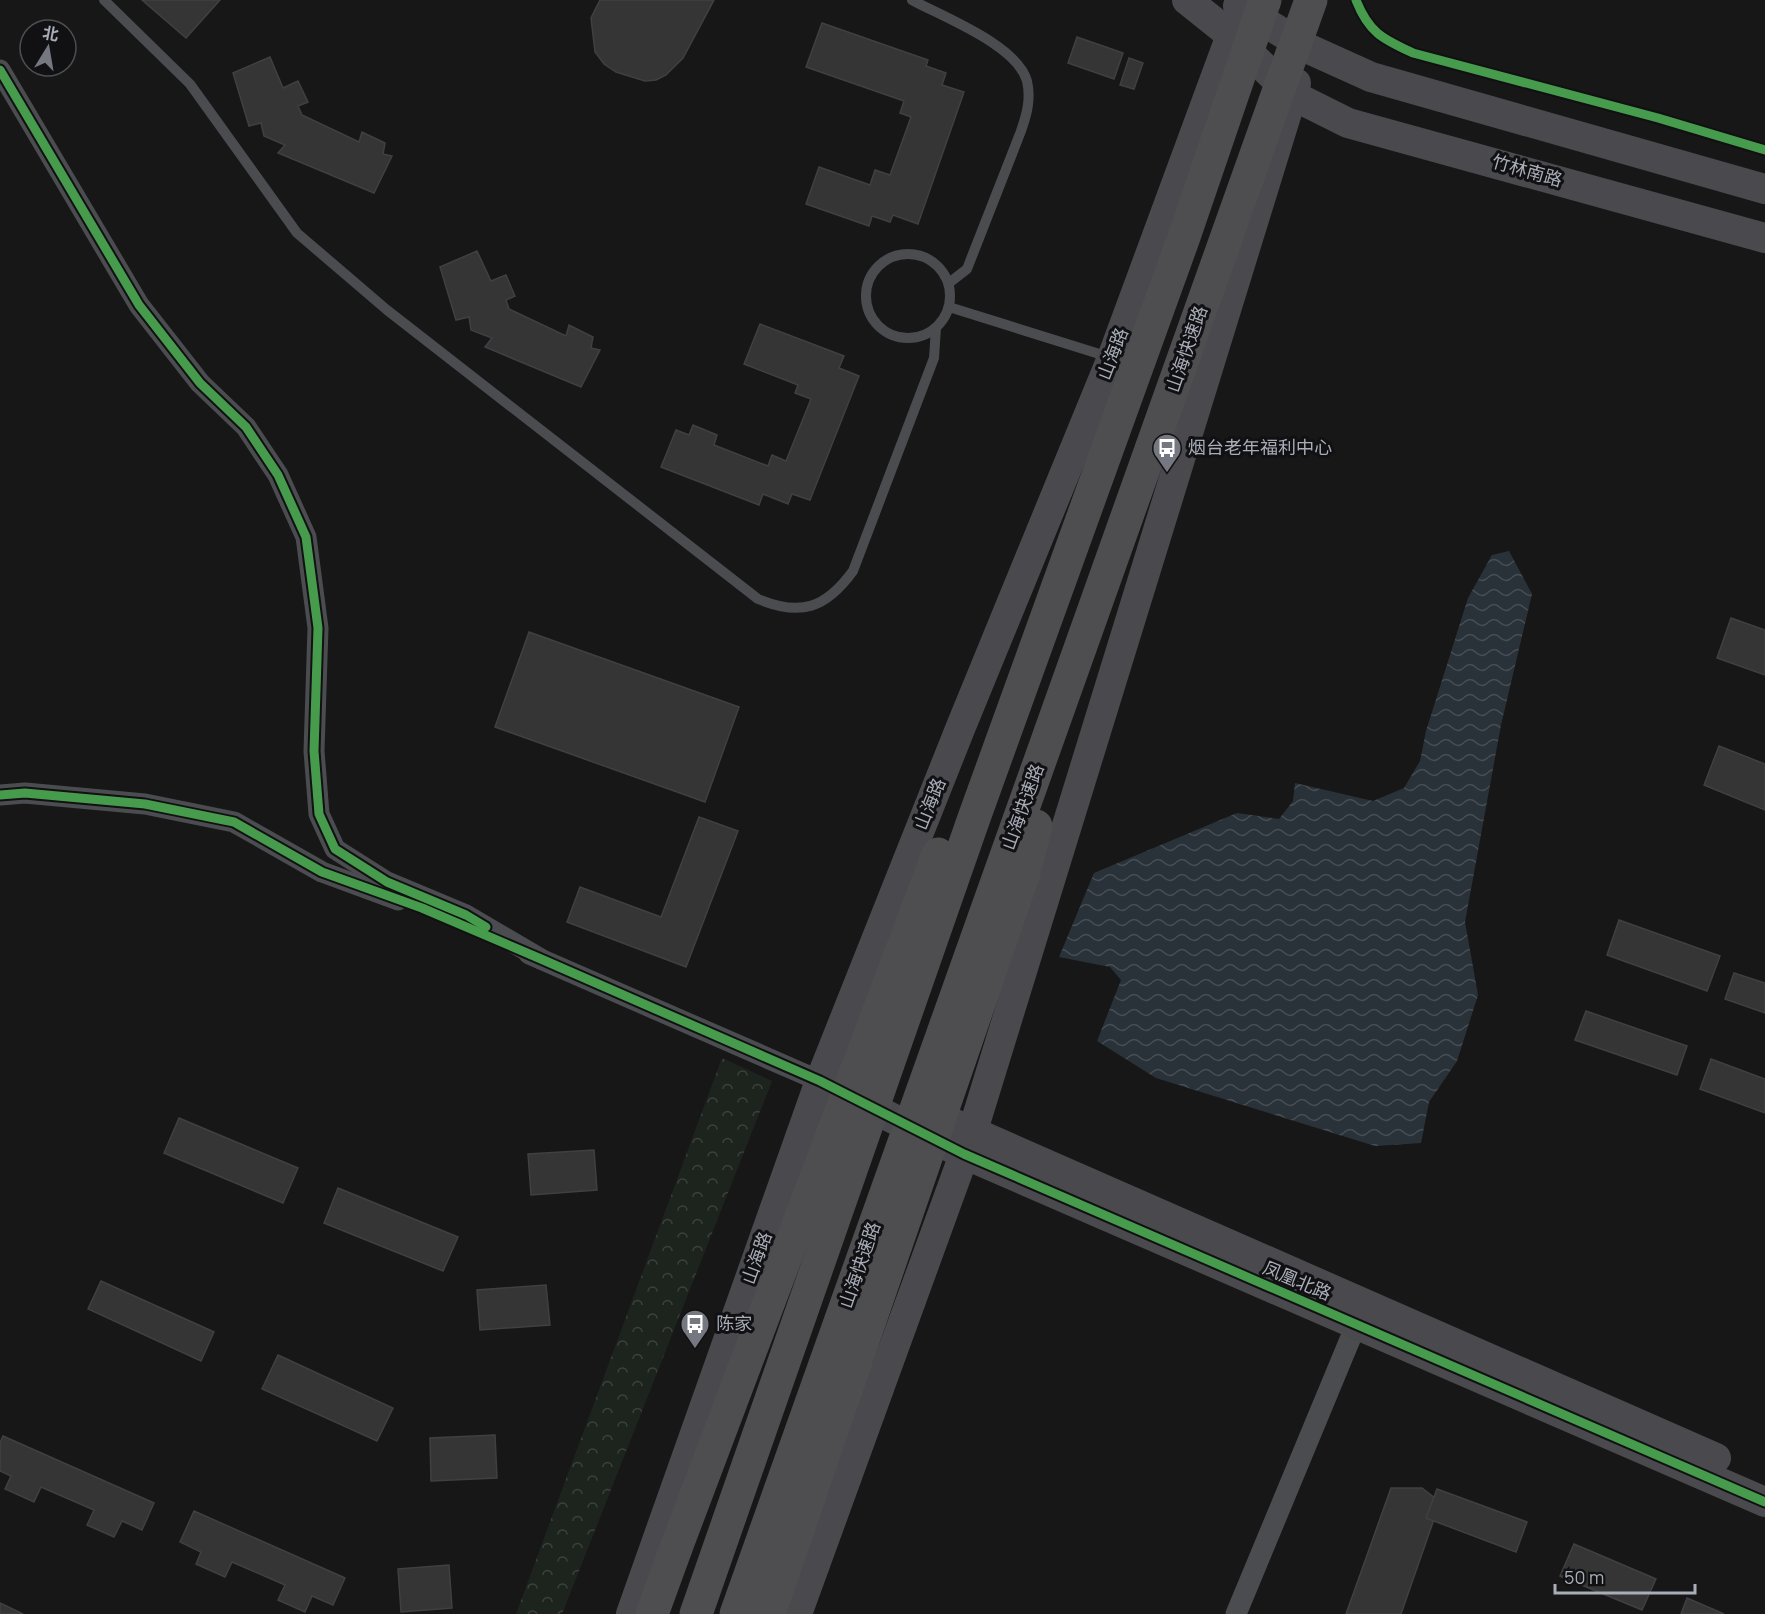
<svg xmlns="http://www.w3.org/2000/svg" width="1765" height="1614" font-family="Manrope,'Noto Sans SC',sans-serif">
<style>
.forest{fill:url(#forest-crowns)}
.water{fill:url(#water-waves)}
.building{fill:#353536;stroke:#3f4043;stroke-width:1.5}
.lines{fill:none;stroke-linecap:round;stroke-linejoin:round}
.lane{stroke:#4b4c50;stroke-width:10}
.street{stroke:#4b4c50;stroke-width:21}
.secondary{stroke:#4a4a4e;stroke-width:30}
.highway{stroke:#4e4e51;stroke-width:33}
.highway-bridge{stroke:#4e4e51;stroke-width:33}
.cycleway-casing{stroke:#111113;stroke-width:13}
.cycleway{stroke:#469c4c;stroke-width:9}
.labels{text-anchor:middle;stroke-width:6;stroke-linejoin:round;paint-order:stroke}
.street-label{font-size:18px;fill:#a8adb8;stroke:#111113}
.poi-label{font-size:18px;fill:#a8adb8;stroke:#111113;text-anchor:start}
</style>
<defs>
<pattern id="forest-crowns" width="20" height="18" patternUnits="userSpaceOnUse" patternTransform="scale(1.5)"><rect width="20" height="18" fill="#1d241e"/><path d="M2 6a3 3 0 1 1 6 0M12 15a3 3 0 1 1 6 0" fill="none" stroke="#3b413d"/></pattern>
<pattern id="water-waves" width="16" height="10" patternUnits="userSpaceOnUse" patternTransform="scale(1.5)"><rect width="16" height="10" fill="#2a3239"/><path d="M0 5q4-4 8 0t8 0" fill="none" stroke="#464d54"/></pattern>
</defs>
<rect width="100%" height="100%" fill="#171717"/>
<path class="forest" d="M722,1058l50,23 -210,533h-46z"/>
<path class="water" d="M1509,551l23,43 -31,131 -36,197 13,73 -21,66 -28,41 -8,41 -46,3 -219,-68 -59,-37 24,-61 -11,-13 -51,-10 35,-84 143,-60 42,6 14,-18 2,-18 78,18 31,-13 16,-27 6,-30 42,-133 24,-43z"/>
<g class="building">
<path d="M142,0h78l-34,38z"/>
<path d="M600,0h114l-31,58 -17,17 -10,5 -11,1 -29,-9 -12,-8 -9,-12 -4,-34z"/>
<path d="M822,23l106,37 -2,6 20,7 -4,12 22,7 -46,132 -25,-9 -3,7 -18,-6 -3,10 -63,-22 13,-37 51,18 5,-15 15,5 21,-58 -11,-4 4,-12 -98,-34z"/>
<path d="M1077,37l46,16 -9,26 -46,-16z"/>
<path d="M270,57l13,31 15,-7 10,21 -10,4 4,9 57,27 3,-10 23,11 -2,11 9,2 -18,37 -96,-40 7,-8 -21,-9 -3,-13 -12,3 -16,-53z"/>
<path d="M1129,58l14,5 -9,26 -14,-4z"/>
<path d="M477,251l14,30 15,-6 9,21 -9,4 3,9 57,27 3,-11 24,12 -2,11 9,2 -19,37 -96,-40 7,-9 -21,-8 -2,-13 -13,3 -16,-53z"/>
<path d="M760,324l84,32 -5,12 20,8 -49,124 -18,-6 -4,10 -25,-10 -4,11 -98,-38 15,-37 13,5 4,-10 24,10 -3,10 54,21 4,-11 14,6 25,-62 -16,-6 3,-8 -54,-21z"/>
<path d="M1731,618l34,12v45l-48,-17z"/>
<path d="M529,632l210,75 -34,95 -210,-75z"/>
<path d="M1719,746l46,18v46l-61,-25z"/>
<path d="M699,817l39,14 -52,136 -119,-45 13,-35 81,30z"/>
<path d="M1619,920l101,36 -13,35 -100,-36z"/>
<path d="M1734,973l31,10v30l-40,-14z"/>
<path d="M1586,1011l101,35 -10,29 -102,-35z"/>
<path d="M1711,1059l54,20v34l-65,-24z"/>
<path d="M179,1118l119,50 -15,35 -119,-50z"/>
<path d="M594,1150l3,40 -66,5 -3,-41z"/>
<path d="M338,1188l120,49 -15,34 -119,-48z"/>
<path d="M101,1281l113,51 -13,29 -113,-52z"/>
<path d="M546,1285l4,40 -70,5 -3,-40z"/>
<path d="M278,1355l115,53 -16,33 -115,-52z"/>
<path d="M495,1435l2,43 -66,3 -1,-43z"/>
<path d="M3,1436l151,67 -12,27 -20,-9 -8,16 -27,-12 7,-15 -53,-23 -7,15 -29,-13 6,-13 -11,-5v-28z"/>
<path d="M1391,1488h31l18,14 -39,112h-55z"/>
<path d="M1437,1489l90,33 -11,30 -90,-34z"/>
<path d="M194,1511l151,67 -12,27 -21,-9 -7,16 -27,-12 7,-15 -53,-23 -7,15 -29,-13 5,-12 -21,-10z"/>
<path d="M1574,1544l82,35 -14,31 -82,-34z"/>
<path d="M449,1565l3,43 -51,4 -3,-43z"/>
<path d="M1687,1598l37,16h-43z"/>
<path d="M0,1603l23,11h-23z"/>
</g>
<g class="lines">
<g class="lane">
<path d="M104,0l86,84 107,149 90,77 371,289c43,18 68,9 95,-28l81,-213 2,-30"/>
<path d="M912,0c31,17 105,45 115,81 4,18 0,33 -6,50l-54,138 -18,14"/>
<circle cx="908" cy="296" r="42"/>
<path d="M949,307l160,50"/>
</g>
<g class="street">
<path d="M0,70l139,235 61,78 46,44 32,48 28,62 12,91 -4,123 5,63 16,35 52,33 79,33 75,44"/>
<path d="M0,795l25,-2 120,11 89,18 88,50 76,28"/>
<path d="M529,954l291,127"/>
<path d="M1236,1614l120,-289"/>
</g>
<g class="secondary">
<path d="M1187,0l45,36 60,59 56,28 417,115"/>
<path d="M1238,6l71,43 62,28 394,112"/>
<path d="M852,1098l112,56 801,348"/>
<path d="M955,1124l761,334"/>
<path d="M631,1614l189,-533 140,-352 152,-371 132,-358"/>
<path d="M797,1614l176,-484 323,-1047"/>
</g>
<path class="highway" d="M652,1614l24,-66"/>
<g class="highway-bridge">
<path d="M676,1548l262,-694"/>
<path d="M696,1614l278,-796 210,-581 81,-237"/>
<path d="M736,1614l575,-1614"/>
<path d="M769,1614l255,-741 12,-47"/>
</g>
<g class="cycleway-casing">
<g id="cycleway">
<path d="M1356,0c13,33 27,39 57,53l245,65 107,32"/>
<path d="M0,70l139,235 61,78 46,44 32,48 28,62 12,91 -4,123 5,63 16,35 52,33 79,33 20,12"/>
<path d="M0,795l25,-2 120,11 89,18 88,50 100,36 119,51 279,122 144,73 801,348"/>
</g>
</g>
<use href="#cycleway" class="cycleway"/>
</g>
<defs>
<g id="bus-pin" transform="scale(1.5)"><path d="M0 17L-7.5 6A9.5 9.5 0 1 1 7.5 6Z" fill="#757880" stroke="#111113"/><path d="M-5-6H5V4H4V6H2V4H-2V6H-4V4H-5ZM-3.5-4V0h7V-4ZM-3.5 1.2v1.5H-2V1.2ZM2 1.2v1.5H3.5V1.2Z" fill="#fff"/></g>
</defs>
<g fill-rule="evenodd">
<use href="#bus-pin" x="1167" y="448"/>
<use href="#bus-pin" x="695" y="1324"/>
</g>
<g class="labels">
<g class="street-label">
<text transform="translate(1527 171) rotate(16)" y="6">竹林南路</text>
<text transform="translate(1187 349) rotate(-71)" y="6">山海快速路</text>
<text transform="translate(1113 354) rotate(-69)" y="6">山海路</text>
<text transform="translate(930 804) rotate(-68)" y="6">山海路</text>
<text transform="translate(1023 807) rotate(-70)" y="6">山海快速路</text>
<text transform="translate(757 1258) rotate(-70)" y="6">山海路</text>
<text transform="translate(860 1265) rotate(-71)" y="6">山海快速路</text>
<text transform="translate(1297 1281) rotate(23)" y="6">凤凰北路</text>
</g>
<g class="poi-label">
<text x="1188" y="454">烟台老年福利中心</text>
<text x="716" y="1330">陈家</text>
</g>
</g>
<g transform="translate(48 48) rotate(11)"><circle r="28" fill="#111113" stroke="#4d4f55" stroke-width="1.5"/>
<path d="M0-4.5L10 22L0 15L-10 22Z" fill="#757880"/>
<text y="-9" font-size="16" font-weight="bold" text-anchor="middle" fill="#a8adb8">北</text>
</g>
<path d="M1555 1584v9h140v-9" fill="none" stroke="#a8adb8" stroke-width="3"/>
<text x="1564" y="1584" font-size="18" fill="#a8adb8" stroke="#111113" stroke-width="4.5" paint-order="stroke">50 m</text>
</svg>
